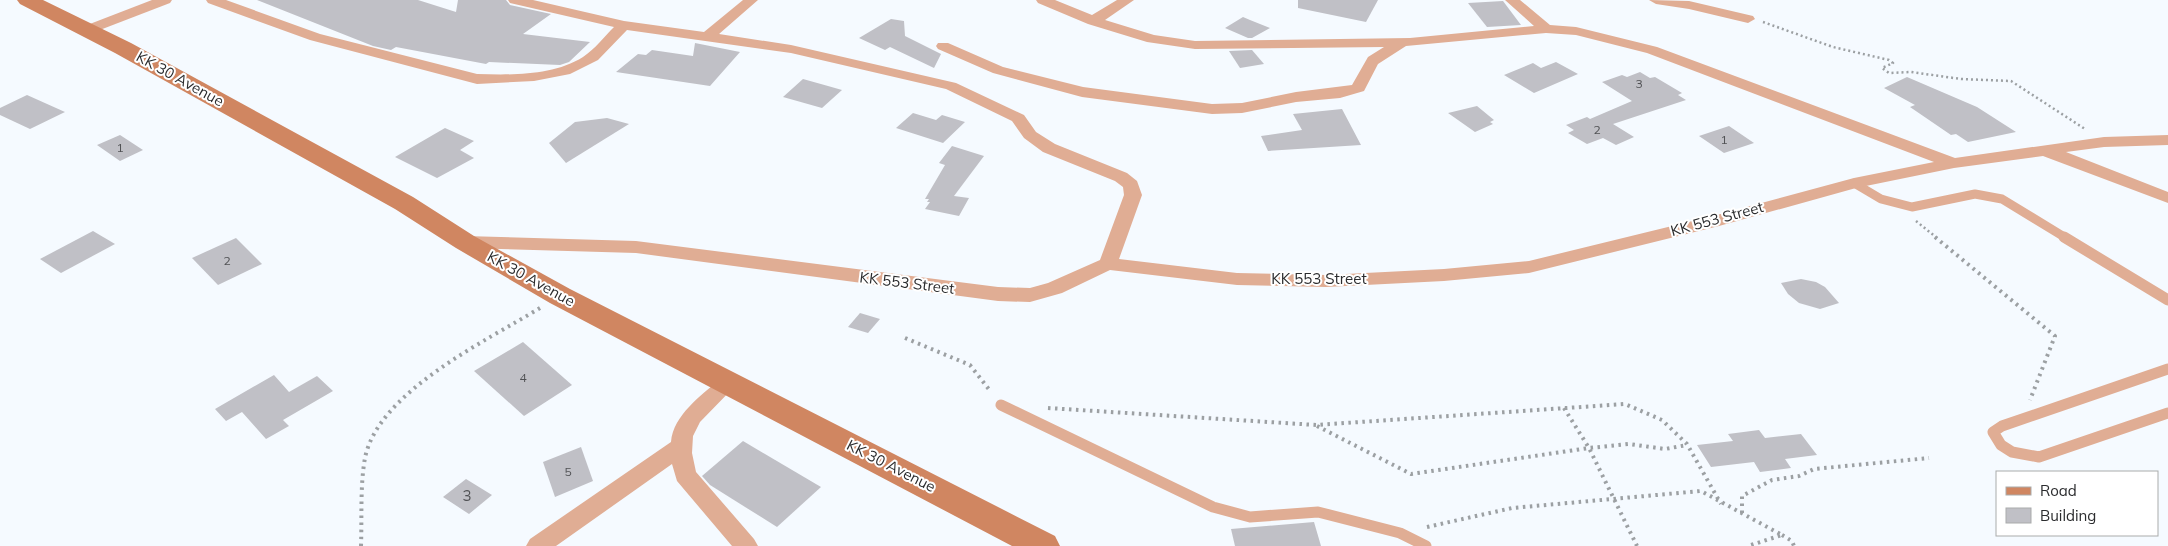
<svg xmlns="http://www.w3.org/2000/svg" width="2168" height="546" font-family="Mulish,sans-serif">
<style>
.building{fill:#c0c0c6}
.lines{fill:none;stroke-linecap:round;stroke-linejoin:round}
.path-far1{stroke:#9ca0a3;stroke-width:2.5;stroke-dasharray:2 3;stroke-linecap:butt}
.path{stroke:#9ca0a3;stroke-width:4;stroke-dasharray:2.5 4.5;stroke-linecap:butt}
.service-far1{stroke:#e0ad94;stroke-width:9}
.service{stroke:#e0ad94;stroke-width:11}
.minor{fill:#e0ad94;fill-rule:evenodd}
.secondary{fill:#d08661;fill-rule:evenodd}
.labels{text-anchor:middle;stroke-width:4;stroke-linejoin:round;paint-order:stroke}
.number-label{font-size:12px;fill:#505154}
.street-label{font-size:15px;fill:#2b2c2e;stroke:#fff}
.near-number-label{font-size:15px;fill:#505154}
</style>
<rect width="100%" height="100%" fill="#f5faff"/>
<g class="building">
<path d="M257,0h161l38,12 2,-12h48l4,5 41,9 -28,20 67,8 -21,20 -9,3 -71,-3 -3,2 -90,-17 -5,3 -18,-4z"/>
<path d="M1298,0h80l-12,22 -68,-14z"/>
<path d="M1503,1l18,24 -34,2 -19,-24z"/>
<path d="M1243,17l7,3 20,8 -18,10h-4l-23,-10z"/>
<path d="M891,19l13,2 1,15 36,18 -7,14 -44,-21 -5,3 -26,-12z"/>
<path d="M695,43l45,9 -30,34 -94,-14 22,-18 8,1 6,-5 41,6z"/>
<path d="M1252,50l12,14 -24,4 -11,-17z"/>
<path d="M1556,62l22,12 -44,19 -30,-18 29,-12 8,5z"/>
<path d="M1640,72l10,6 5,-1 27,16 -4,2 8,5 -73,24 21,13 -18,8 -13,-7 -16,6 -19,-11 6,-3 -8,-5 21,-8 3,2 42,-18 -30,-19 20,-7 5,2z"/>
<path d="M1907,77l70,30 39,25 -48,10 -12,-8 -5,1 -41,-28 5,-2 -31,-17z"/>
<path d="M803,79l25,7 14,4 -20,18 -39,-11z"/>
<path d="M27,95l38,17 -35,17 -30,-14v-7z"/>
<path d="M1477,106l17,14 -4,2 3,2 -18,8 -27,-19z"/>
<path d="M1342,109l19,36 -93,6 -7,-15 41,-6 -9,-16z"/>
<path d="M913,113l23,7 6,-5 23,7 -22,21 -47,-15z"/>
<path d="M607,118l22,6 -63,39 -17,-20 26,-21z"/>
<path d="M1729,126l25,17 -30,10 -25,-17z"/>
<path d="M445,128l29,13 -14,9 14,8 -37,20 -42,-21z"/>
<path d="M120,135l23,15 -23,11 -23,-16z"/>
<path d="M952,146l32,10 -30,40 15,2 -10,18 -34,-7 5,-7h-3l2,-3h-4l20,-34 -6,-2z"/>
<path d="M93,231l22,13 -54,29 -21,-14z"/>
<path d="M236,238l26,26 -44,21 -26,-27z"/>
<path d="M1801,279l15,3 9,5 14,16 -19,6 -21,-6 -11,-9 -7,-11z"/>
<path d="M860,313l20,6 -12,14 -20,-6z"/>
<path d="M523,342l49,43 -48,31 -50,-45z"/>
<path d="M274,375l15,17 28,-16 16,15 -50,29 6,6 -23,13 -24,-27 -16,9 -11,-12z"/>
<path d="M1759,430l6,8 36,-4 16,21 -32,4 6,9 -31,4 -6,-10 -43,5 -14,-22 36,-4 -5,-7z"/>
<path d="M743,441l78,46 -44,40 -67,-42 -8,-9z"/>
<path d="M581,447l12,34 -38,16 -12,-35z"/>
<path d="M466,479l26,16 -23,19 -26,-17z"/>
<path d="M1314,522l7,24h-86l-4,-17z"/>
</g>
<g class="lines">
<g class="path-far1">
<path d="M1763,22l70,25 56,13 4,3 -11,5 7,5 22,-1 50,7 50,2 74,48"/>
<path d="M1916,221l21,17"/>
</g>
<g class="path">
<path d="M1935,237l120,99 -25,64"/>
<path d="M905,338l65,27 21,27"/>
<path d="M1048,408l268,17 309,-21 37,16 25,24 34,60"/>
<path d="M1564,408l25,40 48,98"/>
<path d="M1317,426l94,48 178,-26 40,-4 36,5 22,-4"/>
<path d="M1742,513v-17l30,-16 27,-4 15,-7 115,-11"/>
<path d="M1427,527l85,-19 189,-17 81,44 -34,11"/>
<path d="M1782,535l10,6 2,5"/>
<path d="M361,546c1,-28 -1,-61 4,-88 13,-66 121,-117 175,-150"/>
</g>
<path class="service-far1" d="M1854,183l27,16 31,8 63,-13 27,5 64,39"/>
<g class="service">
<path d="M2064,237l104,63"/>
<path d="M2168,369l-166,57 -9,6 8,13 11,7 27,5 129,-44"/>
<path d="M1001,405l212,102 37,10 68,-5 82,21 26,13"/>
</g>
<g class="minor">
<path d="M152,0h20l-2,3 -78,30h-10l-2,-3 2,-3z"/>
<path d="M206,0h20l94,34 157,40c34,1 76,2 106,-17 12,-8 21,-20 31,-30l-104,-24 -2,-3h25l91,21 80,11 39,-32h15l-39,34 72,11 165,38 68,32 12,17 19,12 72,29 10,8 5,14 -23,64 118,14 89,2 118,-6 85,-8 188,-46 137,-37 80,-16 -287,-109 -71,-18 -30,-2 -140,13 -28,18 -14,27 -24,7 -44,4 -54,11 -30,1 -130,-17 -89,-24 -55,-24 -2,-3 2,-3h10l55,24 80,20 129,17 30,-1 54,-11 56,-7 16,-28 16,-10 -189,2 -48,-7 -59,-18 -50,-21 -2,-3h19l37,15 25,-15h17l-29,20 49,15 41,6 215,-3 124,-12 -29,-26h15l30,25 26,2 81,20 298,111 149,-21 64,-2v10l-64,2 -38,5 102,40v11l-125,-47 -89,12 -98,20 -137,38 -190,47 -85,8 -118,6 -89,-2 -127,-15 -48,23 -32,9 -32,-1 -362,-48 -171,-5 -6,-2 -3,-4 3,-4 6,-2 171,5 362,46 32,1 18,-5 52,-23 24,-65 -1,-8 -8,-6 -72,-29 -19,-14 -12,-17 -66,-32 -155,-36 -164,-23 -29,30 -28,14 -36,7 -57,3 -167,-44 -102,-37z"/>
<path d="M1649,0l40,1 64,15 2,3 -7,4 -59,-14 -33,-5z"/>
<path d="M727,376l7,3 3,5 -37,38 -7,14 -1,17 4,19 58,67 4,7h-26l-55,-65 -5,-17 -116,82h-30l4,-7 141,-97c2,-27 31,-47 49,-63z"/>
</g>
<path class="secondary" d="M17,0h26l88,43 282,154 61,39 96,53 485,247 5,10h-48l-462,-243 -94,-55 -61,-39 -280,-156 -95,-49z"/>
</g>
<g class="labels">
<g class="number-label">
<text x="1639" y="88">3</text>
<text x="1597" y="134">2</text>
<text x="1724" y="144">1</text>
<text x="120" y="152">1</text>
<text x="227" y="265">2</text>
<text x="523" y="382">4</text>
<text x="568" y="476">5</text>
</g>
<g class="street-label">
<text transform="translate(180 79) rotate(29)" y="5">KK 30 Avenue</text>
<text transform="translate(1717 219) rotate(-15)" y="5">KK 553 Street</text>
<text transform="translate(531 279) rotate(29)" y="5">KK 30 Avenue</text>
<text x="1319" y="284">KK 553 Street</text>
<text transform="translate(907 283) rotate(7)" y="5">KK 553 Street</text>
<text transform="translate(891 466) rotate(27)" y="5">KK 30 Avenue</text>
</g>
<g class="near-number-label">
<text x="467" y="501">3</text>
</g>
</g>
<rect x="1996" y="471" width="162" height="65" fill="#ffffff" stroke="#aaabab"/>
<rect x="2006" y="487" width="25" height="8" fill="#d08661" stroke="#aaabab"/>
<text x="2040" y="496" font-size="15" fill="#2b2c2e">Road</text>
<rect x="2006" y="508" width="25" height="15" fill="#c0c0c6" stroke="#aaabab"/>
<text x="2040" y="521" font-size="15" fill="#2b2c2e">Building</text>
</svg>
